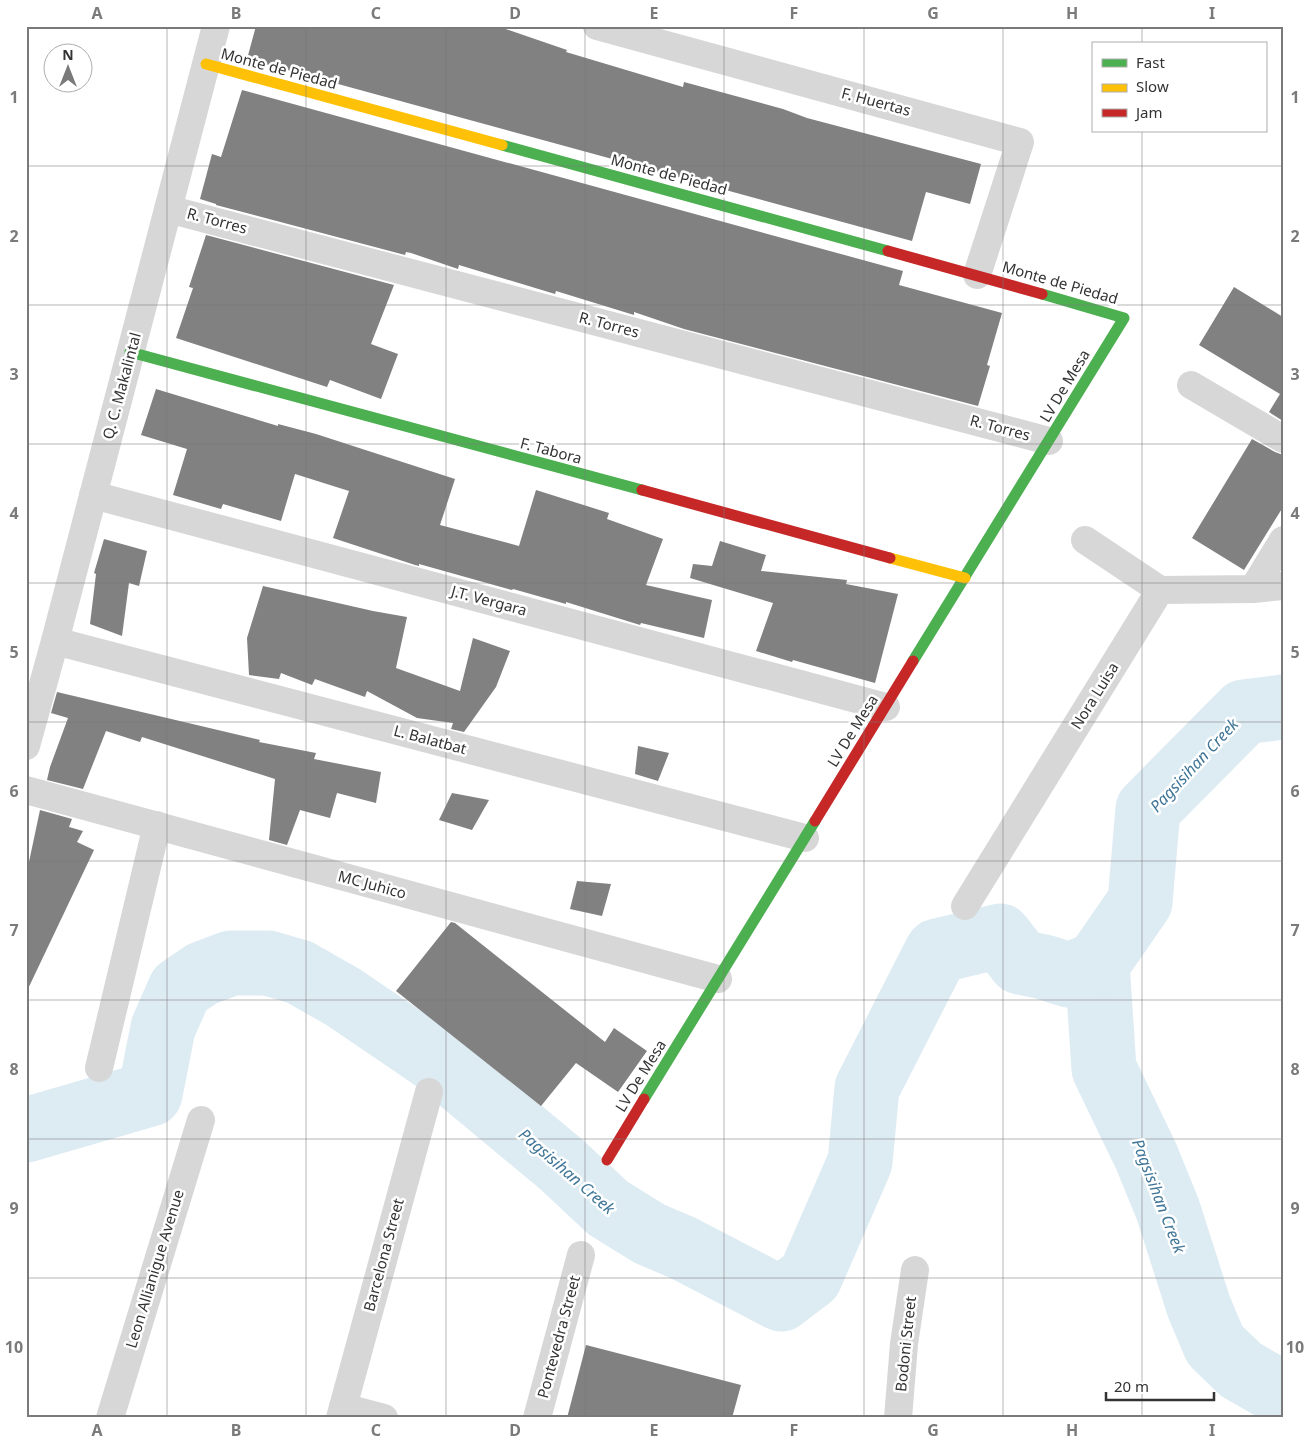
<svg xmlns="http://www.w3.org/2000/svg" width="1309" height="1444" font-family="'Noto Sans',sans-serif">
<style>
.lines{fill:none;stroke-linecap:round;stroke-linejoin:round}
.river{stroke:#ddebf3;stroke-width:65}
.building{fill:#818181}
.street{stroke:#d7d7d7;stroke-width:28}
.fast{stroke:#4caf50;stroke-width:11}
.slow{stroke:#ffc107;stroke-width:11}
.jam{stroke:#c62828;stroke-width:11}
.grid{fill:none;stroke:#7a7a7a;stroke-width:1;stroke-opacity:0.55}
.labels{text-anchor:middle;stroke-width:5;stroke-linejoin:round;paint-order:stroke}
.street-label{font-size:15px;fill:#333;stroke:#fff}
.water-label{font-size:16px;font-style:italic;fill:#3f7597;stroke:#fff}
.neatline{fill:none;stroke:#7a7a7a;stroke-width:2}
.grid-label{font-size:16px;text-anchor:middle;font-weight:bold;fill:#7a7a7a}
</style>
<rect width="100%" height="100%" fill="#fff"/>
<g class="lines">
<g class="river">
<path d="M1097,964l7,105 42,87 22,54 31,97 16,38 26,25 42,24"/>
<path d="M26,1130l124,-36 13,-66 17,-39 22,-15 29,-11h37l31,9 44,25 94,64 124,103 47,44 42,26 33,14 98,51 29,-22 50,-115 7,-74 70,-137 63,-15 20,26 24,5 25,8 28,-11 43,-62 8,-93 96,-97 39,-5"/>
</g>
</g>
<g class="building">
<path d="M256,26h241l70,24 -1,2 117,35 1,-5 99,27 24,9 174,46 -11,40 -44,-12 -14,49 -665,-182z"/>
<path d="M242,90l661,181 -4,14 103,28 -15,52 3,1 -12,40 -294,-77 -50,-17v3l-78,-24 -1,3 -96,-29 -1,4 -47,-16 -5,-1 -1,3 -189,-50v-1l-16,-5 12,-45 9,3z"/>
<path d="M206,235l188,50 -23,59 27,10 -17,45 -51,-19 -3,7 -151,-49 17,-50 -4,-1z"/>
<path d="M1234,287l49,30v104l-14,-9 11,-18 -81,-49z"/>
<path d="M156,389l122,37v-2l38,10 139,45 -15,46 79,21 17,-56 73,23 -2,6 56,20 -17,46 66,15 -8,38 -63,-15 -1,2 -74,-23v2l-53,-15 -1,1 -93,-26v2l-4,-1 -82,-27 16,-47 -54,-17 -14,47 -58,-17 -2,5 -48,-14 14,-46 -46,-14z"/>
<path d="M1252,439l23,13 8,3v52l-39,63 -52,-32z"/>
<path d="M104,539l43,12 -8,35 -10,-3 -7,53 -32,-12 6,-50 -2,-1z"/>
<path d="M720,541l46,14 -5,16 86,9 -1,4 52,10 -23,89 -82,-23 -1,2 -36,-11 17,-48 -83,-25 3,-14 19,2z"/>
<path d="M263,586l110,25 34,6 -11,51 64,23 13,-53 37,13 -14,36 -32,45 -13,-3 2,-6 -36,-5 -50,-27 -2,6 -50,-18 -3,6 -31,-12 -2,6 -30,-4 -2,-37z"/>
<path d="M57,692l203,48 -1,2 57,11 -2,6 67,13 -5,31 -39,-10 -7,25 -30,-8 -13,35 -18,-5 6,-61 -133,-42 -2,5 -34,-11 -23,58 -36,-9 3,-13 18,-49 -17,-5z"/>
<path d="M638,746l31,7 -11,28 -23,-7z"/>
<path d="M452,793l37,7 -17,30 -33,-10z"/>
<path d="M40,810l32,9 -3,8 14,4 -6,11 17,8 -68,143v-117z"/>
<path d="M577,881l34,3 -9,32 -32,-7z"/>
<path d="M451,922l4,1 150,119 9,-14 33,23 -29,41 -42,-29 -35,43 -145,-115z"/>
<path d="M586,1345l155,40 -9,33h-165z"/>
</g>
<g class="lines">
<g class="street">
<path d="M597,26l423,116 -43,133"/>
<path d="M168,209l881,232"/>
<path d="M1191,385l92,54"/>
<path d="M93,495l793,212"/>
<path d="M1085,540l75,50"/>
<path d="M1253,589l30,-49"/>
<path d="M55,641l750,197"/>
<path d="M26,746l29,-105 161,-615"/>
<path d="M26,790l692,189"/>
<path d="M965,906l195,-316 93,-1 30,-3"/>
<path d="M99,1068l58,-243"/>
<path d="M343,1407l41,11"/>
<path d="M110,1418l91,-298"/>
<path d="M340,1418l89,-326"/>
<path d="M537,1418l44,-163"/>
<path d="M898,1418l6,-74 11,-74"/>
</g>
<g class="fast">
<path d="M502,145l386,106"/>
<path d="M130,352l512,138"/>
<path d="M913,661l211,-343 -82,-24"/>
<path d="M644,1099l171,-278"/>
</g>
<g class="slow">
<path d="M206,64l296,81"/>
<path d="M890,558l75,20"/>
</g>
<g class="jam">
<path d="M888,251l154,43"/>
<path d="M642,490l248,68"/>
<path d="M815,821l98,-160"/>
<path d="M607,1160l37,-61"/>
</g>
</g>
<path class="grid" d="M167,26v1392M306,26v1392M446,26v1392M585,26v1392M724,26v1392M864,26v1392M1003,26v1392M1142,26v18M1142,131v1287M26,166h1257M26,305h1257M26,444h1257M26,583h1257M26,722h1257M26,861h1257M26,1000h1257M26,1139h1257M26,1278h1257"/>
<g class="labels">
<g class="street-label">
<text transform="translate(279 69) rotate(15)" y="5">Monte de Piedad</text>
<text transform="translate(876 102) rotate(15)" y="5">F. Huertas</text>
<text transform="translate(669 175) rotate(15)" y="5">Monte de Piedad</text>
<text transform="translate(217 221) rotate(15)" y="5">R. Torres</text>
<text transform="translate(1060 283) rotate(16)" y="5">Monte de Piedad</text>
<text transform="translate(609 325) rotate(15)" y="5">R. Torres</text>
<text transform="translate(122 386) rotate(-75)" y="5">Q. C. Makalintal</text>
<text transform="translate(1065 386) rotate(-59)" y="5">LV De Mesa</text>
<text transform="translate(1000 428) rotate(15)" y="5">R. Torres</text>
<text transform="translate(551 451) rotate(15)" y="5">F. Tabora</text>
<text transform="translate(489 601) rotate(15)" y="5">J.T. Vergara</text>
<text transform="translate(1095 696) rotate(-58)" y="5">Nora Luisa</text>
<text transform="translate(853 731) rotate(-58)" y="5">LV De Mesa</text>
<text transform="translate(430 740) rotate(15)" y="5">L. Balatbat</text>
<text transform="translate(372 885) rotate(15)" y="5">MC Juhico</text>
<text transform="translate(641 1076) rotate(-58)" y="5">LV De Mesa</text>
<text transform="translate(384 1255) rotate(-75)" y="5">Barcelona Street</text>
<text transform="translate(155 1269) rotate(-73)" y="5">Leon Allianigue Avenue</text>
<text transform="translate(559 1337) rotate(-75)" y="5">Pontevedra Street</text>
<text transform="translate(906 1344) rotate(-84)" y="5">Bodoni Street</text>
</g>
<g class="water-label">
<text transform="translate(1194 765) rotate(-47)" y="6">Pagsisihan Creek</text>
<text transform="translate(567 1171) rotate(41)" y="6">Pagsisihan Creek</text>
<text transform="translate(1159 1196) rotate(69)" y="6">Pagsisihan Creek</text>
</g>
</g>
<rect width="1309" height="1444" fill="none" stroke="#ffffff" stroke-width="55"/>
<rect x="1092" y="42" width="175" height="90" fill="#ffffff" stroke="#adadad"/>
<rect x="1102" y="59" width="25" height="8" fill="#4caf50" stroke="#adadad"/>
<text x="1136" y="68" font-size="15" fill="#333333">Fast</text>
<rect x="1102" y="84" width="25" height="8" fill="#ffc107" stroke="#adadad"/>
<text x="1136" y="92" font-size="15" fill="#333333">Slow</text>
<rect x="1102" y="109" width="25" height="8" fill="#c62828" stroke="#adadad"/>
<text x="1136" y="118" font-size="15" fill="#333333">Jam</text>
<g transform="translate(68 68)"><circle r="24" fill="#ffffff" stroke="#adadad"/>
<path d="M0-4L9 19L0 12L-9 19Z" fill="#7a7a7a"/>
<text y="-8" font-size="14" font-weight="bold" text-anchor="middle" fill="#333333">N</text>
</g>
<path d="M1106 1392v8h108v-8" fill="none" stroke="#333333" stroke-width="2.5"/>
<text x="1114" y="1392" font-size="15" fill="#333333" stroke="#ffffff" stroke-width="4" paint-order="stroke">20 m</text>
<rect x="28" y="28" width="1254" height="1388" class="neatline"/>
<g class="grid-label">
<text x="97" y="19">A</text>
<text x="236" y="19">B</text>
<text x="376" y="19">C</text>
<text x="515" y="19">D</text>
<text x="654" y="19">E</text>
<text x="794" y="19">F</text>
<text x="933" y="19">G</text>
<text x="1072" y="19">H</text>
<text x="1212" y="19">I</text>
<text x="14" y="103">1</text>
<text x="1295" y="103">1</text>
<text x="14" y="242">2</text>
<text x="1295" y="242">2</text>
<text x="14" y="380">3</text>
<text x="1295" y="380">3</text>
<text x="14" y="519">4</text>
<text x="1295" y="519">4</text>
<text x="14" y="658">5</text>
<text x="1295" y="658">5</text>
<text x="14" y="797">6</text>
<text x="1295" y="797">6</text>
<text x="14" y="936">7</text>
<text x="1295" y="936">7</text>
<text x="14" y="1075">8</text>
<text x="1295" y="1075">8</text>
<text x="14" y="1214">9</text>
<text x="1295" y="1214">9</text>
<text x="14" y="1353">10</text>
<text x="1295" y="1353">10</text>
<text x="97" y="1436">A</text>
<text x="236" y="1436">B</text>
<text x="376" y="1436">C</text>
<text x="515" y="1436">D</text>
<text x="654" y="1436">E</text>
<text x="794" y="1436">F</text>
<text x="933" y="1436">G</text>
<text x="1072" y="1436">H</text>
<text x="1212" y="1436">I</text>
</g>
</svg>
